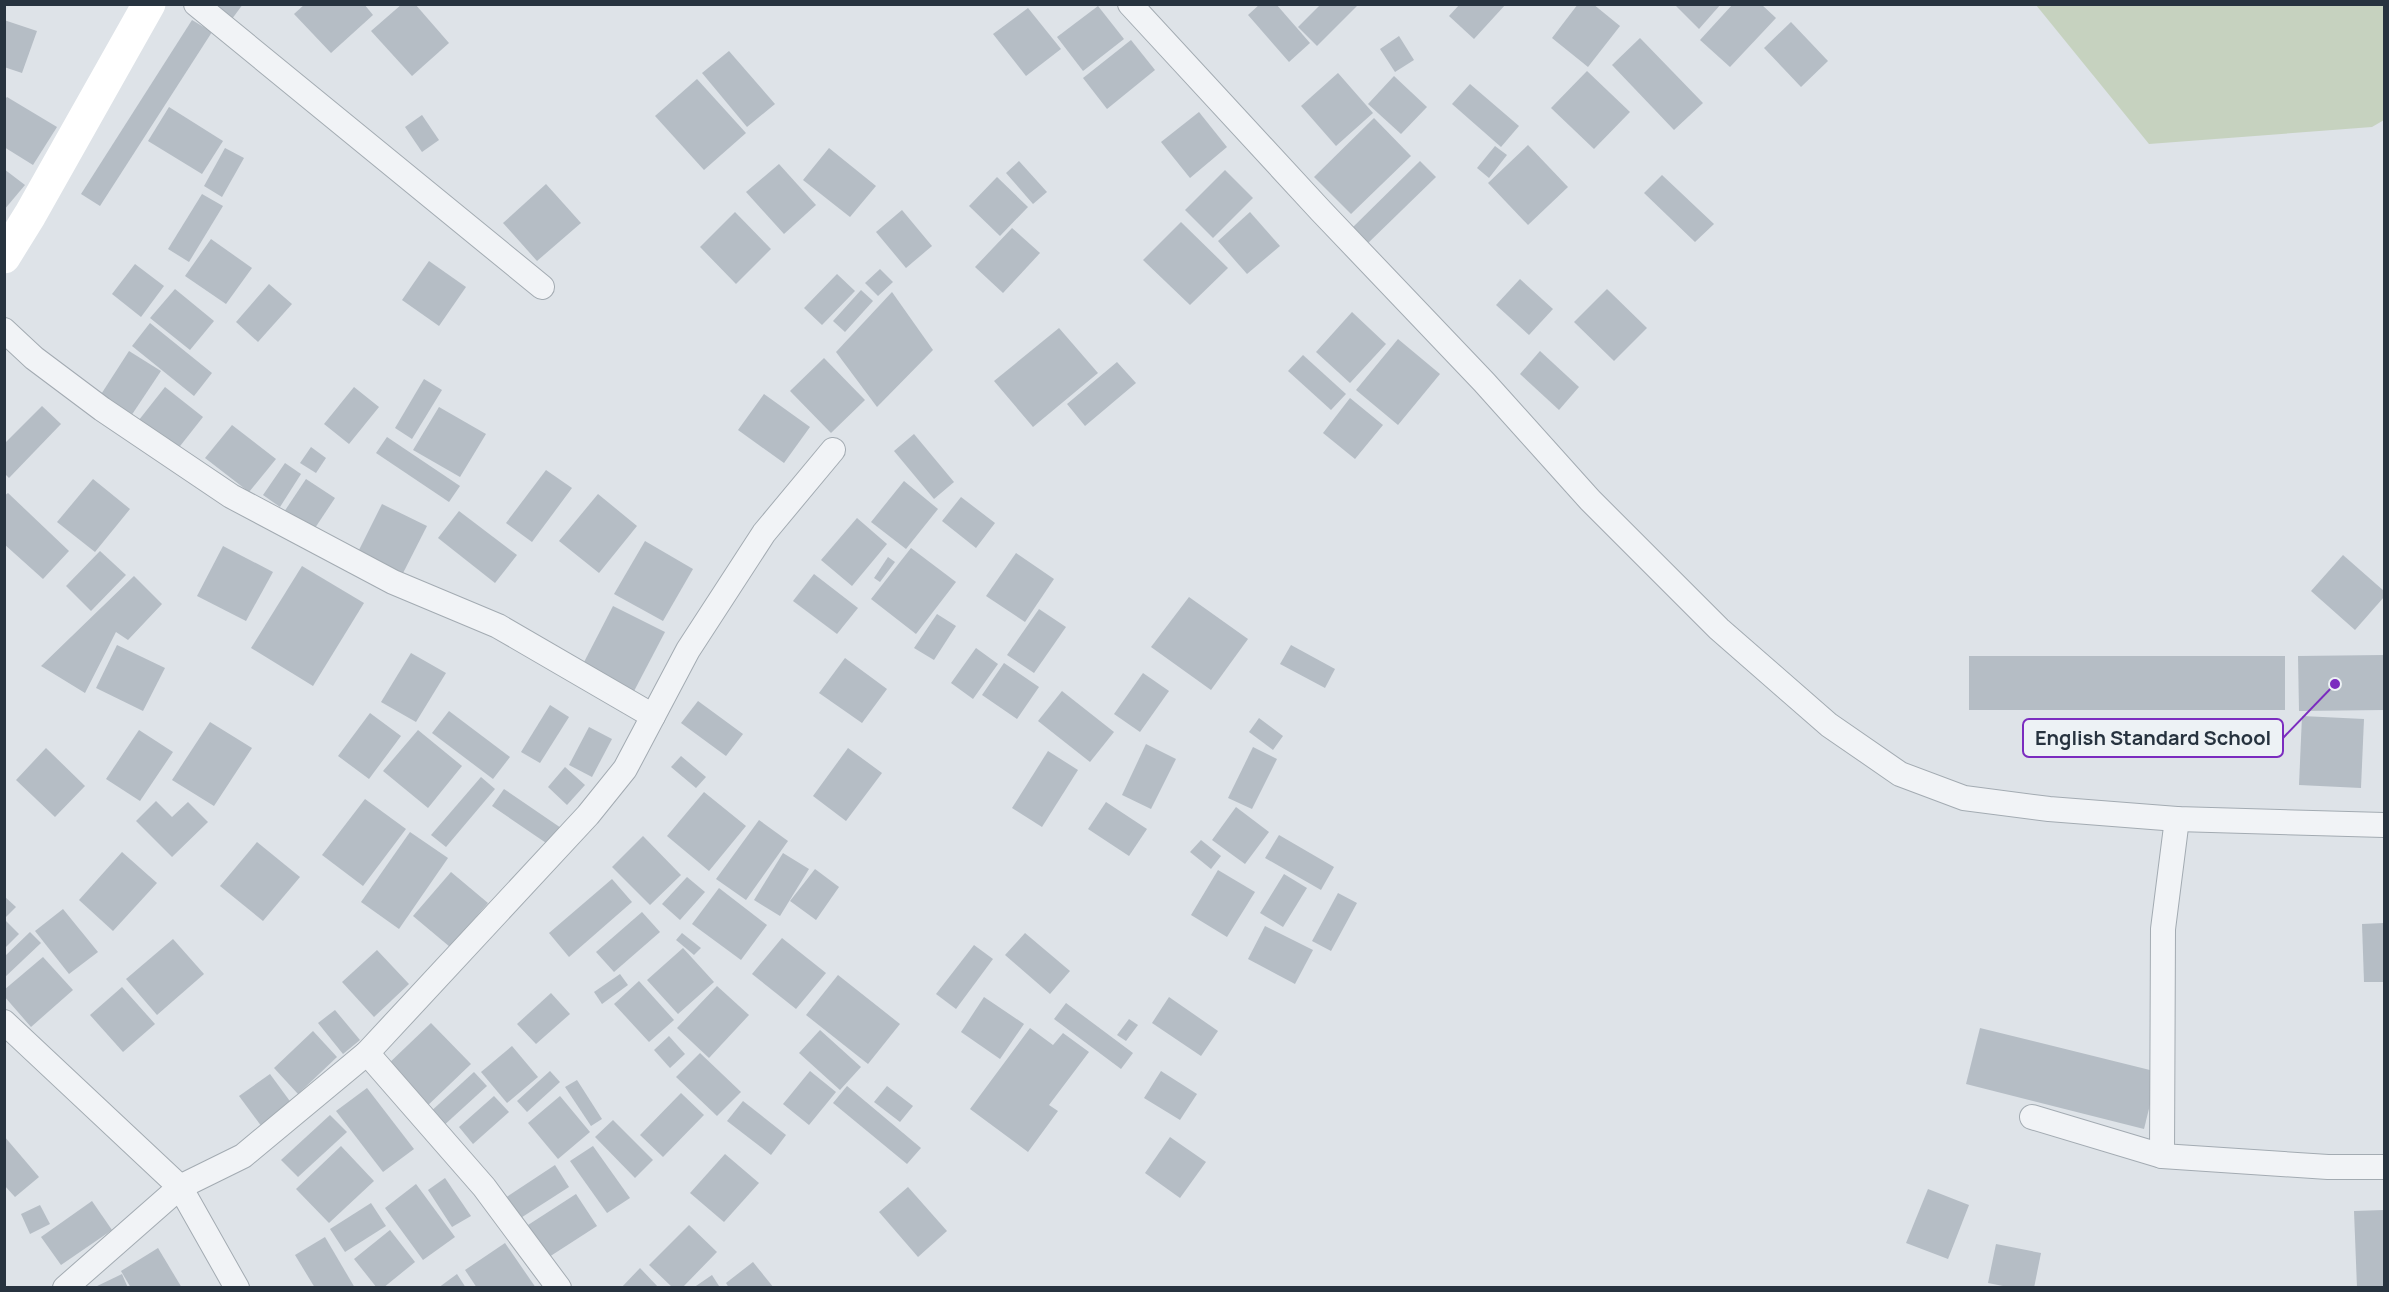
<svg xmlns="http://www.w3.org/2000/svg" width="2389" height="1292" font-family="Manrope,sans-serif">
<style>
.green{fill:#c6d2bf}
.building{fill:#b5bdc5}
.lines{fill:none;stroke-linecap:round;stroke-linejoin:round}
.street-casing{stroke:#a3abb2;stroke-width:26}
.street{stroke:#f1f3f6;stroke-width:24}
.secondary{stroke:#fff;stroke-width:33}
.leader{fill:none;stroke:#7b2cbf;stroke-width:2}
.callout-dot{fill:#7b2cbf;stroke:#edf2f5;stroke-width:2}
.callout{fill:#edf2f5;stroke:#7b2cbf;stroke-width:2}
.callout-label{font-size:20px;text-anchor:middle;font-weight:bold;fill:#27333f}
</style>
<rect width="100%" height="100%" fill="#dee3e8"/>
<path class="green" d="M2036,5h348v115l-12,7 -223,17z"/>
<g class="building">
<path d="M213,4h30l-11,15z"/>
<path d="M305,4h59l9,11 -42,38 -37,-39z"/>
<path d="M402,4h13l34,39 -37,33 -41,-45z"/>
<path d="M1260,4h16l34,39 -21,19 -41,-47z"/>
<path d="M1321,4h38l-42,42 -19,-19z"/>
<path d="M1460,4h46l-32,35 -25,-23z"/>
<path d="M1578,4h15l27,22 -32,41 -36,-29z"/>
<path d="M1674,4h47l-22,25z"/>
<path d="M1733,4h28l15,14 -46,49 -30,-27z"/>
<path d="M1098,6l26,33 -41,32 -26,-34z"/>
<path d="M1028,8l33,41 -35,27 -33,-42z"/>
<path d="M4,20l33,11 -15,42 -18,-6z"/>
<path d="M192,20l20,12 -112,174 -19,-12z"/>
<path d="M1791,22l37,39 -27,26 -37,-39z"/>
<path d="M1399,36l15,24 -19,12 -15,-23z"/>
<path d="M1640,38l63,65 -29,27 -62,-65z"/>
<path d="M1131,40l24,30 -48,39 -24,-31z"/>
<path d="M729,51l46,53 -28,23 -45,-54z"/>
<path d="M1587,71l43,41 -36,37 -43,-41z"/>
<path d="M1338,73l35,40 -37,33 -35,-40z"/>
<path d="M1394,76l33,31 -26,27 -33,-30z"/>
<path d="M697,79l49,54 -42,37 -49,-54z"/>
<path d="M1470,84l49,42 -18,21 -49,-43z"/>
<path d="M7,97l50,30 -24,38 -29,-18v-47z"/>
<path d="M169,107l54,34 -21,33 -54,-33z"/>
<path d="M1199,112l28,35 -37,31 -29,-36z"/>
<path d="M422,115l17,25 -17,12 -17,-25z"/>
<path d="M1374,118l37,38 -60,58 -37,-37z"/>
<path d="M1528,145l40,42 -40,38 -40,-42z"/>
<path d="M1495,146l12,9 -18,23 -12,-10z"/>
<path d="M225,148l19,10 -22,39 -18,-11z"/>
<path d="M829,148l47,38 -26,31 -47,-37z"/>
<path d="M1019,161l28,31 -14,12 -27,-31z"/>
<path d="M1420,161l16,16 -71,69 -16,-15z"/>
<path d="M779,164l37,41 -32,29 -38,-42z"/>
<path d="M4,169l21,16 -21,25z"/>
<path d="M1225,170l28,28 -40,40 -28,-28z"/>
<path d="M1662,175l52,49 -19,18 -51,-49z"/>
<path d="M997,177l31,30 -28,29 -31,-30z"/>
<path d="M546,184l35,39 -44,38 -34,-38z"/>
<path d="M202,194l21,12 -34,56 -21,-13z"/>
<path d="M902,210l30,36 -26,22 -30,-36z"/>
<path d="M735,212l36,37 -35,35 -36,-37z"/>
<path d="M1250,212l30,34 -33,28 -29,-33z"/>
<path d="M1181,222l47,46 -38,37 -47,-45z"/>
<path d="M1012,228l28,25 -37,40 -28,-26z"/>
<path d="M211,239l41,29 -26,36 -41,-28z"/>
<path d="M429,261l37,26 -27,39 -37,-26z"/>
<path d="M135,264l29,22 -23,31 -29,-23z"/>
<path d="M880,269l13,13 -15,14 -13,-13z"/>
<path d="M837,274l18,17 -33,34 -18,-17z"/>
<path d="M1520,279l33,30 -24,26 -33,-30z"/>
<path d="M269,284l23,20 -34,38 -22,-20z"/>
<path d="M175,289l39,32 -24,29 -40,-32z"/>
<path d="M1607,289l40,39 -33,33 -40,-39z"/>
<path d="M861,290l12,11 -28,31 -12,-11z"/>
<path d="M892,292l41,58 -56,57 -41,-55z"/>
<path d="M1352,312l34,32 -36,39 -34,-31z"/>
<path d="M150,323l62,50 -18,23 -62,-50z"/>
<path d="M1059,328l39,45 -65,54 -39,-46z"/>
<path d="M1398,339l42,35 -42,51 -42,-35z"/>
<path d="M129,351l32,20 -32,48 -31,-20z"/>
<path d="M1540,351l39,36 -20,23 -39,-36z"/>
<path d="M1303,355l43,39 -15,16 -43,-39z"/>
<path d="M824,358l41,42 -34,33 -41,-42z"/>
<path d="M1117,362l19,21 -51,43 -18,-22z"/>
<path d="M424,379l18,11 -30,49 -17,-11z"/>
<path d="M165,387l38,30 -30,38 -38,-30z"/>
<path d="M354,387l25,20 -30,37 -25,-20z"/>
<path d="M764,394l46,33 -26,36 -46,-33z"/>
<path d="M1350,398l33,27 -28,34 -32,-26z"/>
<path d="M42,406l19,18 -52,54 -5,-5v-29z"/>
<path d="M439,407l47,27 -26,43 -47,-27z"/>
<path d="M232,425l44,34 -27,33 -44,-34z"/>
<path d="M914,434l40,48 -20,17 -40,-48z"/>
<path d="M387,437l73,49 -11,16 -73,-49z"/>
<path d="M311,447l15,11 -10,15 -16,-10z"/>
<path d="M285,463l16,11 -21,33 -17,-12z"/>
<path d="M546,470l26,18 -40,54 -26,-19z"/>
<path d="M93,479l37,30 -35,43 -38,-30z"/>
<path d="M306,479l29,19 -24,36 -29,-19z"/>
<path d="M904,481l34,28 -32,40 -35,-27z"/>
<path d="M8,493l61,58 -26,28 -39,-35v-48z"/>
<path d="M598,494l39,32 -38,47 -40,-32z"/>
<path d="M961,497l34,26 -19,25 -34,-27z"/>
<path d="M382,504l45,22 -27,53 -44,-23z"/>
<path d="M459,511l58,44 -22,28 -57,-45z"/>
<path d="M857,518l30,26 -35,42 -31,-26z"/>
<path d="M645,541l48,28 -30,52 -49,-27z"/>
<path d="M223,546l50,26 -27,49 -49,-25z"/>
<path d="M911,548l45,34 -40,52 -45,-35z"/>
<path d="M100,551l26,24 -35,36 -25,-25z"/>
<path d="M1016,553l38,26 -29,43 -39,-26z"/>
<path d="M2343,555l41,36v6l-29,33 -44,-39z"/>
<path d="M888,557l7,5 -15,20 -6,-4z"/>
<path d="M302,566l62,37 -51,83 -62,-38z"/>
<path d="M814,574l44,34 -21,26 -44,-33z"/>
<path d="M134,576l28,28 -34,36 -12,-8 -31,61 -44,-27z"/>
<path d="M1189,597l59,42 -37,51 -60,-43z"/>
<path d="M613,606l52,26 -32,61 -51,-27z"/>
<path d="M1039,609l27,18 -32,46 -27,-18z"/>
<path d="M937,614l19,12 -22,34 -20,-12z"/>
<path d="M117,645l48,23 -22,43 -47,-23z"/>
<path d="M1291,645l44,24 -10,19 -45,-24z"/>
<path d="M976,648l22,16 -25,35 -22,-16z"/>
<path d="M411,653l35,20 -30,49 -35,-20z"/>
<path d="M2384,655v55l-85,1 -1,-55z"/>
<rect x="1969" y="656" width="316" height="54"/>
<path d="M845,658l42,31 -25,34 -43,-30z"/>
<path d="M1004,663l35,24 -22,32 -35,-24z"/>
<path d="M1143,673l26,18 -29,41 -26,-18z"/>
<path d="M1062,691l52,41 -24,30 -52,-41z"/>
<path d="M698,701l45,33 -17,22 -45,-33z"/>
<path d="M550,705l19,12 -29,46 -19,-11z"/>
<path d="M449,711l61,46 -17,22 -61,-46z"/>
<path d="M370,713l31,23 -32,43 -31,-23z"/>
<path d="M2302,716l62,3 -3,69 -62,-3z"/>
<path d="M1259,718l24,18 -10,14 -24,-18z"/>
<path d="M210,722l42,26 -38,58 -42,-26z"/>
<path d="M589,727l23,12 -20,38 -23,-12z"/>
<path d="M139,730l34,22 -33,49 -34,-22z"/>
<path d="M418,730l44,36 -34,42 -45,-37z"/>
<path d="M1146,744l30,15 -25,50 -29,-14z"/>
<path d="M1253,747l24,12 -25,50 -24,-11z"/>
<path d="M46,748l39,38 -30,31 -39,-37z"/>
<path d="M848,748l34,25 -36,48 -33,-25z"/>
<path d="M1048,751l30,19 -36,57 -30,-19z"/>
<path d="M681,756l25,21 -10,11 -25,-21z"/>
<path d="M565,767l20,18 -18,20 -19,-18z"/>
<path d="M481,777l14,12 -49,58 -15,-12z"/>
<path d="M504,789l60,41 -12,17 -60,-41z"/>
<path d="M704,792l42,34 -37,45 -42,-35z"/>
<path d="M365,799l41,30 -43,57 -41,-31z"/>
<path d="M156,801l16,16 16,-15 20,20 -36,35 -36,-36z"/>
<path d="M1106,802l41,27 -18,27 -41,-27z"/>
<path d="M1236,807l33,25 -24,32 -33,-24z"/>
<path d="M759,820l29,21 -42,59 -30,-21z"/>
<path d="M410,832l38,26 -49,71 -38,-27z"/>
<path d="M1279,835l55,32 -13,23 -56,-32z"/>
<path d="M643,836l38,39 -31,30 -38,-38z"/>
<path d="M1201,840l20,16 -10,13 -21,-17z"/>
<path d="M257,842l43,35 -37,44 -43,-35z"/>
<path d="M122,852l35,31 -44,48 -34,-31z"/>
<path d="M783,853l26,16 -29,47 -26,-16z"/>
<path d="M815,869l24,18 -23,33 -26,-19z"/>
<path d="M1218,870l37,22 -28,45 -36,-22z"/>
<path d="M451,872l37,31 -38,44 -37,-31z"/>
<path d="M1284,874l23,14 -24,39 -23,-14z"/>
<path d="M687,877l18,15 -25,28 -18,-16z"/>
<path d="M612,879l20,23 -63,55 -20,-24z"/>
<path d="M719,888l48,37 -26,35 -49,-36z"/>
<path d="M1338,893l19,10 -26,48 -19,-10z"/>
<path d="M4,896l12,11 -10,10 -2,-2z"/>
<path d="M63,909l35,43 -29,22 -34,-43z"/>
<path d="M642,912l18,20 -46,40 -18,-20z"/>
<path d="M4,919l15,15 -15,15z"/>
<path d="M2384,923v59h-20l-2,-58z"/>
<path d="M1265,926l48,24 -18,34 -47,-25z"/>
<path d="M30,932l11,11 -37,35v-21z"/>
<path d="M682,933l19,15 -7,7 -18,-15z"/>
<path d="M1025,933l45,38 -20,23 -45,-39z"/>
<path d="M782,938l44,35 -30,36 -44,-35z"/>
<path d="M173,939l31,35 -47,41 -31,-36z"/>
<path d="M974,945l19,14 -37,50 -20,-15z"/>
<path d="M683,948l31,34 -36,32 -31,-34z"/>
<path d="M377,950l32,34 -35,33 -32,-35z"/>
<path d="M43,957l30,33 -42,37 -27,-31v-6z"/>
<path d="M620,974l8,11 -26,19 -8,-12z"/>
<path d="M838,975l62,49 -32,40 -62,-49z"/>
<path d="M639,981l35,39 -25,22 -35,-38z"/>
<path d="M717,986l32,29 -40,43 -32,-30z"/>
<path d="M122,987l33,37 -32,28 -33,-37z"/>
<path d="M551,993l19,21 -34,30 -19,-20z"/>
<path d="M984,997l40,27 -24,35 -39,-27z"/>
<path d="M1169,997l49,34 -17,25 -49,-33z"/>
<path d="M1066,1003l67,50 -12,16 -67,-50z"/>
<path d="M335,1010l25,30 -17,14 -25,-31z"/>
<path d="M1129,1019l9,6 -12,16 -9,-6z"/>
<path d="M431,1023l40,41 -46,44 -40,-41z"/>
<path d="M1030,1028l23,17 10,-12 26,19 -40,53 9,6 -30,41 -58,-43z"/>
<path d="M1980,1028l178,44 -14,57 -178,-45z"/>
<path d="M820,1030l41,37 -21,23 -41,-37z"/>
<path d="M313,1031l24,26 -39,37 -24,-26z"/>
<path d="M669,1036l16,18 -15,14 -16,-18z"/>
<path d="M512,1046l26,31 -31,26 -26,-31z"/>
<path d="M700,1053l41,39 -24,24 -41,-39z"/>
<path d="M550,1071l10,11 -33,30 -10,-11z"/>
<path d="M810,1071l26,21 -27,33 -26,-21z"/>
<path d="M1161,1071l36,23 -17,26 -36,-22z"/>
<path d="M474,1072l13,14 -46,42 -13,-14z"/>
<path d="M270,1074l22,30 -30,23 -23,-31z"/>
<path d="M577,1080l25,39 -11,7 -26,-39z"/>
<path d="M847,1086l74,62 -14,16 -74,-61z"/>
<path d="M887,1086l26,20 -13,16 -26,-20z"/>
<path d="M367,1088l47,61 -31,23 -47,-61z"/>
<path d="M681,1093l23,22 -41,42 -23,-22z"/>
<path d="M494,1096l15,16 -36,32 -14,-17z"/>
<path d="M560,1096l30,36 -32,27 -30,-36z"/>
<path d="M743,1101l43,34 -15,20 -44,-34z"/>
<path d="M330,1115l17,17 -49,45 -17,-17z"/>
<path d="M613,1120l40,40 -18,18 -40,-41z"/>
<path d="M4,1136l35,41 -24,20 -11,-12z"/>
<path d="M1170,1137l36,25 -26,36 -35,-25z"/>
<path d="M341,1146l33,35 -45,42 -33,-34z"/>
<path d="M593,1146l37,52 -23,15 -37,-52z"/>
<path d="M725,1154l34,29 -35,39 -34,-29z"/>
<path d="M555,1165l14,22 -53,34 -14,-21z"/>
<path d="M445,1178l26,38 -19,11 -24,-37z"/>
<path d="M416,1184l39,53 -32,23 -38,-52z"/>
<path d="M908,1187l39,44 -29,26 -39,-45z"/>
<path d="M1928,1189l41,16 -21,54 -42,-16z"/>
<path d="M576,1194l21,32 -48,31 -21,-32z"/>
<path d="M92,1201l20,29 -51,35 -20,-28z"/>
<path d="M371,1203l15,23 -41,26 -15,-23z"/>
<path d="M40,1205l10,19 -20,10 -9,-20z"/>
<path d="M2384,1210v78h-27l-3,-77z"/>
<path d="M689,1225l28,27 -35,36h-9l-24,-23z"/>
<path d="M390,1230l25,32 -32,26h-6l-23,-29z"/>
<path d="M325,1237l30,51h-40l-20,-33z"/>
<path d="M505,1243l31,45h-59l-12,-18z"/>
<path d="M1996,1244l45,9 -7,35h-21l-25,-5z"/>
<path d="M158,1248l24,40h-51l-10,-17z"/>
<path d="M753,1262l21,26h-45l-3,-5z"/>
<path d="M640,1268l19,20h-38z"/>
<path d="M122,1274l6,14h-35z"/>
<path d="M457,1274l9,14h-28z"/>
<path d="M712,1275l7,11 -26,2z"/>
</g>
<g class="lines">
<g class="street-casing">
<g id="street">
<path d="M196,4l346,283"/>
<path d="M1130,4l191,207 163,171 106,118 129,129 110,96 71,49 64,24 85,11 128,10 207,6"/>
<path d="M4,330l30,28 68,51 129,87 162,86 105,44 155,90"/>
<path d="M4,1022l176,165 57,101"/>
<path d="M367,1053l117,134 75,101"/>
<path d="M2032,1117l130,39 166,11h56"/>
<path d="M2162,1156l1,-227 14,-110"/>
<path d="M65,1288l115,-101 63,-31 124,-103 221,-238 37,-46 63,-119 76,-117 69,-83"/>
</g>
</g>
<use href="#street" class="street"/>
<path class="secondary" d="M4,257l26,-42 119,-211"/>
</g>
<path class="leader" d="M2335 684L2283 738"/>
<circle class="callout-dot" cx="2335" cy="684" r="6"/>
<rect class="callout" x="2023" y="719" width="260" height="38" rx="6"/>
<g class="callout-label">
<text x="2153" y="745">English Standard School</text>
</g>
<rect width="2389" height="1292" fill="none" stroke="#27333f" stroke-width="12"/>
</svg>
